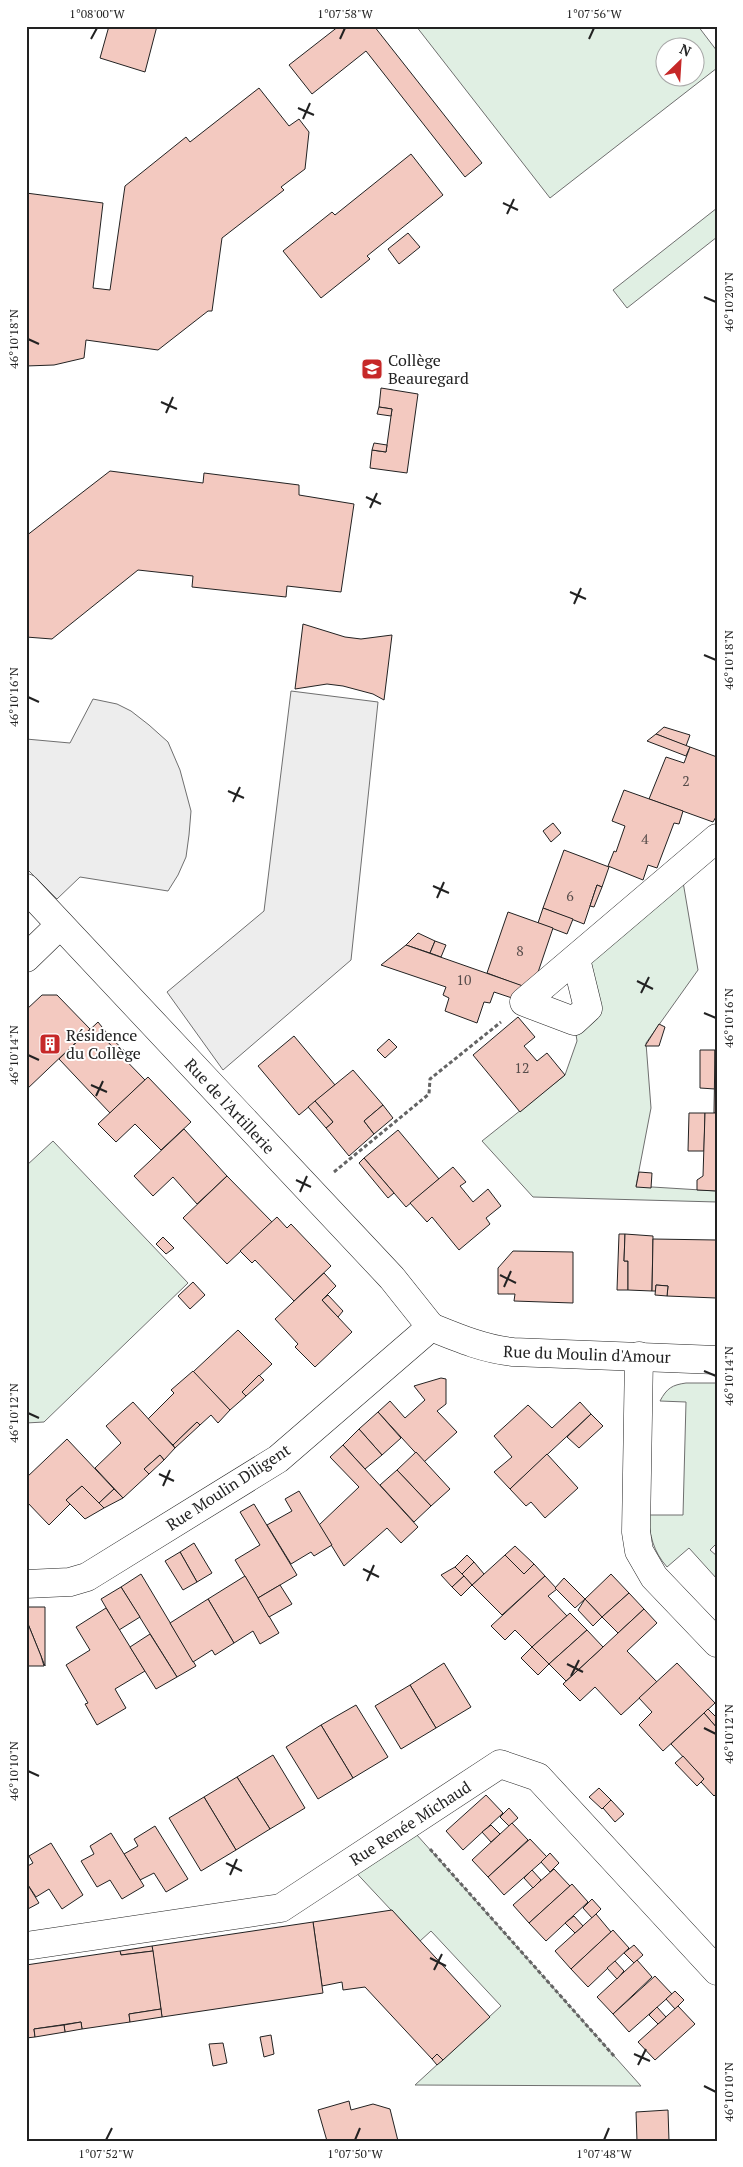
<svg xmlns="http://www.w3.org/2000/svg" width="743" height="2167" font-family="'PT Serif',serif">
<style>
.green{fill:#e0efe3;stroke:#6f6f6f;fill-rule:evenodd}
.parking{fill:#ededed;stroke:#6f6f6f}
.building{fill:#f3c9c0;stroke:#222}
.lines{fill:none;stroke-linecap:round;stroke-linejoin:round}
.minor-casing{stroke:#222;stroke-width:29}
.path{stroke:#646464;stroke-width:3;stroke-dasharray:4 2.5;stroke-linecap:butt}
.minor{stroke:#fff;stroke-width:28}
.ticks{fill:none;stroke:#222;stroke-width:2}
.labels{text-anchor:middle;stroke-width:4;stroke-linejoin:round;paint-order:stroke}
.number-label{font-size:14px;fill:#564c4a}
.poi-label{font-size:16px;fill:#222;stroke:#fff;text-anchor:start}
.street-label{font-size:16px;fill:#222;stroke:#fff}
.neatline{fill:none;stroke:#222;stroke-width:2}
.ticks-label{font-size:12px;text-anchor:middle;fill:#222}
</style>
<rect width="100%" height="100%" fill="#fff"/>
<g class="green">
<path d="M416,26h282l19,25v17l-167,130zM666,48h30v30h-30z"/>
<path d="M717,208v29l-90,71 -14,-18z"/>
<path d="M681,870l17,100 -52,73 5,65 -15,78 81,5v11l-184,-5 -51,-56 83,-66 12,-34 -3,-20 2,-62z"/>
<path d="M53,1141l135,142 -144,139 -18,1v-257z"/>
<path d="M686,1383h31v160l-7,7 7,6v23l-28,-31 -22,19c-14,-16 -17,-31 -19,-52h35l3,-113 -26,-1c7,-13 12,-16 26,-18z"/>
<path d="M408,1825l233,261 -226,-1 86,-79 -70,-75 -11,10 -72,-77z"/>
</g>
<g class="parking">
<path d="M291,691l87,11 -27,258 -128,110 -56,-78 97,-81z"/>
<path d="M93,699l24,5 14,7 18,14 19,17 12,28 11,41 -2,24 -3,22 -8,18 -10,16 -88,-14 -23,22 -31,-31v-129l44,4z"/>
</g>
<g class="building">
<path d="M109,26h48l-12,46 -45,-14z"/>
<path d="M339,26h35l108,137 -17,14 -99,-126 -54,43 -23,-29z"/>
<path d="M259,88l30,38 10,-7 10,13 -4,37 -24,18 3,3 -62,48 -10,73h-4l-50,39 -72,-10 -2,18 -30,7 -28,1v-173l77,10 -10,85 17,2 15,-104 61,-49 4,5z"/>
<path d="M411,154l32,41 -76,61 3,3 -49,39 -38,-47 49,-39 3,3z"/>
<path d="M408,233l12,14 -21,17 -11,-15z"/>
<path d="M381,388l37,6 -11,79 -37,-5 2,-18 14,2 6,-43 -13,-2z"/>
<path d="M379,407l13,2 -1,7 -14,-2z"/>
<path d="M374,443l13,2 -1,7 -14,-2z"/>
<path d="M110,471l93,12 1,-10 95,12v10l55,9 -13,88 -54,-6 -1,11 -94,-10 1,-11 -55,-6 -86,69 -26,-2v-101z"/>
<path d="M303,624l42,13 16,2 31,-4 -8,65 -11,-6 -30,-8 -16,-2 -32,5z"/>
<path d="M664,727l26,8 -4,11 -30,-12z"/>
<path d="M656,734l34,13 -4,9 -39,-15z"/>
<path d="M690,747l27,10v58l-4,7 -64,-23 17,-42 18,6z"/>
<path d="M624,790l59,21 -4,13 -5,-1 -17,45 -9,-3 -5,15 -35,-14 6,-15 2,1 9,-26 -13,-5z"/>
<path d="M553,823l8,10 -10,9 -8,-11z"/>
<path d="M564,850l45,17 -7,20 -5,-2 -13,39 -41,-16z"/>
<path d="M597,885l5,2 -8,20 -4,-1z"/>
<path d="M543,908l30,11 -6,15 -29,-11z"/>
<path d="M508,912l45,16 -21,62 -45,-17z"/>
<path d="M418,933l17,8 -5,12 -24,-8z"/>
<path d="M435,941l11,4 -5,12 -11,-4z"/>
<path d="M406,945l117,41 -5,14 -24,-8 -4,11 -6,-1 -7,21 -32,-12 4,-13 -6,-3 3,-8 -65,-22z"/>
<path d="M42,995h15l33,34 -64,61v-80z"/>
<path d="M518,1017l17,20 -11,9 13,15 10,-8 18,22 -45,37 -47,-57z"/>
<path d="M98,1022l12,15 -4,3 39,40 -35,33 -51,-54z"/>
<path d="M659,1024l6,3 -6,19h-14z"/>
<path d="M294,1036l41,49 -36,30 -41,-49z"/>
<path d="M110,1037l19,18 -5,4 -18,-19z"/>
<path d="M389,1039l8,8 -12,11 -8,-8z"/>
<path d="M700,1050h15v39l-15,-1z"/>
<path d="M715,1050h2v63h-3z"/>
<path d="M353,1070l30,35 -19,16 10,13 -25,22 -23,-28 7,-6 -18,-21z"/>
<path d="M148,1077l43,45 -30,28 -26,-26 -19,18 -18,-18z"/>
<path d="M315,1101l18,21 -7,6 -18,-21z"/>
<path d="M383,1105l10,13 -19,16 -10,-13z"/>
<path d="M689,1113h16l-1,38h-16z"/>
<path d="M705,1113h12v78l-20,-1v-10l6,-4z"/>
<path d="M184,1129l43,47 -30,28 -24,-27 -20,19 -19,-20z"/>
<path d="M398,1130l41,49 -33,28 -42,-49z"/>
<path d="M364,1158l30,35 -6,5 -29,-35z"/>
<path d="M453,1167l13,15 -6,4 13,16 15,-13 13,17 -15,12 4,6 -31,26 -27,-33 -5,5 -17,-19z"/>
<path d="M639,1172l13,1 -1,15 -15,-1z"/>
<path d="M227,1176l45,46 -45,42 -44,-46z"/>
<path d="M277,1217l10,11 4,-4 40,42 -37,35 -39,-41 -3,3 -12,-12z"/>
<path d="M619,1234h6l-1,27h4v29h-11z"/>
<path d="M625,1234l28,2 -1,55 -24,-1v-29h-4z"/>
<path d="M163,1237l11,11 -8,6 -10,-10z"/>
<path d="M653,1239l63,1v58l-49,-2 1,-10 -12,-1v6h-4z"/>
<path d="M513,1251l60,1v51l-59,-2 1,-7h-17v-26z"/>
<path d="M324,1273l12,13 -14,14 30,32 -37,35 -20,-20 3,-3 -23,-25z"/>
<path d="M193,1282l12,13 -15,14 -12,-13z"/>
<path d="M656,1285l12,1 -1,10 -12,-1z"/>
<path d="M328,1295l15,16 -5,6 -16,-17z"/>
<path d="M238,1330l34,34 -30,28 4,4 -16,14 -37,-38z"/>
<path d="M193,1371l37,39 -12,13 -7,-8 -11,10 -3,-3 -24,23 -25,-26 26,-26 -3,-3z"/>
<path d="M259,1375l5,5 -18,16 -4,-4z"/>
<path d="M441,1378l5,1v25l-9,7 20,21 -33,30 -46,-50 12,-11 15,17 20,-18 -11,-14z"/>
<path d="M133,1402l42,46 -11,12 -4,-5 -16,14 5,5 -26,24 -28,-30 26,-25 -15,-17z"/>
<path d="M580,1402l11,12 -81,75 -16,-17 18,-15 -18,-21 34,-31 24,23z"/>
<path d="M378,1412l23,26 -19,17 -23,-26z"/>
<path d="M591,1414l12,12 -24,22 -12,-11z"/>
<path d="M197,1422l3,3 -25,23 -2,-3z"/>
<path d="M359,1429l23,26 -17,14 -22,-24z"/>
<path d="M67,1439l47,50 -15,14 -17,-17 -16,14 4,4 -21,21 -23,-24v-23z"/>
<path d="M343,1445l75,82 -17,16 -14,-15 -43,38 -25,-41 40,-38 -29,-30z"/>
<path d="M416,1452l34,37 -19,17 -34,-36z"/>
<path d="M547,1454l31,34 -33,30 -14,-16 -5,4 -16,-17z"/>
<path d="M160,1455l4,5 -15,14 -5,-5z"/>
<path d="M397,1470l34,36 -17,16 -34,-37z"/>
<path d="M82,1486l22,22 -19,11 -19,-19z"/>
<path d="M114,1489l9,9 -19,10 -5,-5z"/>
<path d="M299,1491l33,54 -18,11 -3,-4 -20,12 -24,-39 25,-14 -7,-12z"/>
<path d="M254,1504l43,71 -39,23 -23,-38 25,-15 -20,-33z"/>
<path d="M194,1543l18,30 -15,9 -17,-30z"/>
<path d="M515,1546l19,18 -10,10 -19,-19z"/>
<path d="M180,1552l17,30 -14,8 -18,-29z"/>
<path d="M467,1555l7,7 -12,12 -7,-7z"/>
<path d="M505,1555l19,19 10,-10 11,12 -43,39 -30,-30z"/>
<path d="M474,1562l10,12 -12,11 -10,-11z"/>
<path d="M455,1567l9,9 -12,11 -11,-12z"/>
<path d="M141,1574l55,92 -19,11 -56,-90z"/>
<path d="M611,1574l18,19 -27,24 -17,-18z"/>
<path d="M245,1576l34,57 -19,11 -7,-13 -19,12 -26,-44z"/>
<path d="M464,1576l8,9 -11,11 -9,-9z"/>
<path d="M545,1576l12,13 -9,7 19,20 -35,31 -17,-17 -10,10 -14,-14z"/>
<path d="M564,1578l21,21 -10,9 -20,-20z"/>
<path d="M280,1585l12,19 -23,13 -11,-19z"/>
<path d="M121,1587l19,30 -21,13 -18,-31z"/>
<path d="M629,1593l15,16 -26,24 -16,-16z"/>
<path d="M208,1599l26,44 -19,12 -3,-5 -19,12 -23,-39z"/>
<path d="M585,1599l17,18 -9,9 -15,-16z"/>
<path d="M26,1607h19v59l-19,-47z"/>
<path d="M106,1608l39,63 -30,18 11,19 -29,17 -12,-21 3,-1 -22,-38 24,-15 -14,-23z"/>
<path d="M644,1609l13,14 -30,28 30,31 -36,33 -26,-28 -15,14 -17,-17z"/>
<path d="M570,1613l17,17 -38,34 -17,-17z"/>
<path d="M26,1619l15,37 3,10h-18z"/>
<path d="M587,1630l16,17 -37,34 -17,-17z"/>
<path d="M150,1634l27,43 -21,12 -26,-42z"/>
<path d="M532,1647l17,17 -11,11 -17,-17z"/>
<path d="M444,1663l27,44 -35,21 -26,-43z"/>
<path d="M677,1663l38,40 -52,48 -24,-26 13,-13 -13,-14z"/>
<path d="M410,1685l26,43 -35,21 -26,-43z"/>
<path d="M356,1705l32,52 -35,21 -32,-53z"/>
<path d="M708,1709l9,9v10l-13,-15z"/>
<path d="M704,1713l13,15v65l-3,3 -13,-14 3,-3 -33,-35z"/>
<path d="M321,1725l32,53 -35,21 -32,-52z"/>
<path d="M273,1755l32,53 -35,21 -33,-52z"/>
<path d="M683,1756l21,23 -7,7 -22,-23z"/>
<path d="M237,1777l33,52 -34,21 -32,-53z"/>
<path d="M599,1788l12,12 -9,9 -13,-12z"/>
<path d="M486,1795l17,18 -40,37 -17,-19z"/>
<path d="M204,1797l32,53 -35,21 -32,-53z"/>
<path d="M611,1800l13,14 -9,8 -12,-14z"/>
<path d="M509,1808l9,10 -9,8 -9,-9z"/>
<path d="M512,1823l16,17 -40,37 -16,-17z"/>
<path d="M491,1825l9,9 -9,8 -9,-10z"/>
<path d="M155,1826l33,53 -22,13 -12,-19 -14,7 -16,-26 14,-8 -4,-7z"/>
<path d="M111,1833l33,53 -22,13 -12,-19 -13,7 -16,-26 13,-7 -4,-8z"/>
<path d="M530,1839l17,18 -43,38 -16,-18z"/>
<path d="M51,1843l32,52 -21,14 -13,-20 -13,8 -10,-15v-15l7,-4 -4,-7z"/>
<path d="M550,1853l9,10 -9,9 -9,-10z"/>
<path d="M554,1869l16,17 -41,37 -16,-18z"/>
<path d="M532,1870l9,10 -8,8 -9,-10z"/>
<path d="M26,1882l13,21 -13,7z"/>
<path d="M572,1884l16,18 -42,39 -17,-18z"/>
<path d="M592,1899l9,10 -9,9 -9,-10z"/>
<path d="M392,1910l98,107 -47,43 -6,-6 -5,5 -67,-72 -22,3 -1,-8 -20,4 -9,-64z"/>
<path d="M596,1914l15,18 -40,37 -16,-18z"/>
<path d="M574,1916l9,10 -8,7 -10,-10z"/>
<path d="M313,1922l10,71 -161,24 -10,-71z"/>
<path d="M613,1930l16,18 -41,39 -17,-18z"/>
<path d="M634,1945l9,10 -9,8 -10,-10z"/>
<path d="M152,1946l1,5 -32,4 -1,-4z"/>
<path d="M120,1951l1,4 32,-4 8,58 -32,5 1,8 -48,7 -1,-7 -47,7 1,8 -9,1v-73z"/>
<path d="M637,1960l15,17 -39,37 -16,-17z"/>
<path d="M615,1961l9,10 -7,8 -10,-11z"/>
<path d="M655,1976l17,18 -43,38 -16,-18z"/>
<path d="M675,1991l9,9 -9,9 -9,-10z"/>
<path d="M678,2006l17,18 -40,36 -17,-18z"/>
<path d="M657,2007l9,10 -8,7 -9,-9z"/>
<path d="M161,2009l1,8 -32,5 -1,-8z"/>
<path d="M81,2022l1,7 -17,3 -1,-7z"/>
<path d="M64,2025l1,7 -30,5 -1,-8z"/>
<path d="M271,2035l3,19 -10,3 -4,-20z"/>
<path d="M223,2043l4,20 -14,3 -4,-22z"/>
<path d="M437,2054l6,6 -6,5 -5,-6z"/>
<path d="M349,2101l2,9 22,-6 17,5 8,32h-71l-9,-31z"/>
<path d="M668,2110l1,31h-32l-1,-29z"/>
</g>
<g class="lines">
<g class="minor-casing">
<g id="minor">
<path d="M26,888l366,390 39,49"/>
<path d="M26,958l34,-33"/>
<path d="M576,959l12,49 -14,13 -50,-19 193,-164"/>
<path d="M431,1327c27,11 53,22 82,25l204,8"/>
<path d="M639,1356l-3,176 3,19 15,26 63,66"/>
<path d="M26,1584l44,-2 17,-5 191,-118 153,-132"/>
<path d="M26,1946l255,-38 219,-144 38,13 179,194"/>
</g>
</g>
<g class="path">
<path d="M334,1172l95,-78 1,-15 71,-57"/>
<path d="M430,1849l184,207"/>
</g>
<use href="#minor" class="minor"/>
</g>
<path class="ticks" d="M91,39l6,-11M340,39l5,-11M589,39l5,-11M298,108l16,7M303,119l7,-16M503,203l15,7M507,214l7,-15M704,297l12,5M28,339l11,5M161,402l16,7M166,413l7,-16M366,497l15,7M370,508l7,-15M570,592l16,7M574,604l7,-16M704,655l12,5M28,697l11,5M228,791l16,7M233,802l7,-15M433,886l16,7M437,898l7,-16M637,981l16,8M641,993l8,-16M704,1013l12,5M28,1055l11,5M91,1085l16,7M96,1096l7,-15M296,1180l15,7M300,1192l7,-16M500,1275l16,8M504,1287l7,-16M704,1371l12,5M28,1413l11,5M159,1474l15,7M163,1486l7,-16M363,1569l16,8M367,1581l7,-16M567,1664l16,8M571,1676l8,-16M704,1728l12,6M28,1771l11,5M226,1863l16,8M230,1875l7,-16M430,1958l16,8M434,1970l8,-16M634,2054l16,7M638,2065l8,-16M704,2086l12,6M106,2140l6,-12M355,2140l5,-12M604,2140l5,-12"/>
<defs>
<g id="school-square" transform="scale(1.125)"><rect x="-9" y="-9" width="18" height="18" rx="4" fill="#c62828" stroke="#fff"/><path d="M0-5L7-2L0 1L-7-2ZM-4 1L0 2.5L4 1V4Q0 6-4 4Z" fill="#fff"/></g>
<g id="building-square" transform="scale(1.125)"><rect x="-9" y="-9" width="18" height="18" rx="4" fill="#c62828" stroke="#fff"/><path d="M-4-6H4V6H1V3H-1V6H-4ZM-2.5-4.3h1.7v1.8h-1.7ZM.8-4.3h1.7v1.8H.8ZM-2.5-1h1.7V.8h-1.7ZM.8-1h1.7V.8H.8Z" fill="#fff"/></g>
</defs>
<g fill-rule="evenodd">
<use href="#school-square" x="372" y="369"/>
<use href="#building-square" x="50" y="1044"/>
</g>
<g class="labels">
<g class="number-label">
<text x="686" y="786">2</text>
<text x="645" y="844">4</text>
<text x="570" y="901">6</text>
<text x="520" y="956">8</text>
<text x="464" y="985">10</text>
<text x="522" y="1073">12</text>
</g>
<g class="poi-label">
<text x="388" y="366">Collège<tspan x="388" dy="18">Beauregard</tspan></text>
<text x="66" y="1041">Résidence<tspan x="66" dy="18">du Collège</tspan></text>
</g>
<g class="street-label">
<text transform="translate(230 1106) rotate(47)" y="6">Rue de l'Artillerie</text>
<text transform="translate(587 1354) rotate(2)" y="6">Rue du Moulin d'Amour</text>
<text transform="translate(228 1487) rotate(-33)" y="6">Rue Moulin Diligent</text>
<text transform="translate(410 1823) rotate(-33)" y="6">Rue Renée Michaud</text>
</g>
</g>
<rect width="743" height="2167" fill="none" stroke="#ffffff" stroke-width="55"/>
<g transform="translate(680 62) rotate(25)"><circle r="24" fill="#ffffff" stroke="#a7a7a7"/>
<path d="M0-4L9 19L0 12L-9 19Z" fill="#c62828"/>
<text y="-8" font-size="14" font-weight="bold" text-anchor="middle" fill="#222222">N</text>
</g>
<rect x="28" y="28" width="688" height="2112" class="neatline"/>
<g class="ticks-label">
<text x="97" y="18">1°08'00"W</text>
<text x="345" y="18">1°07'58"W</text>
<text x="594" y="18">1°07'56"W</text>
<text transform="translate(729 302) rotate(-90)" y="4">46°10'20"N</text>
<text transform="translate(14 339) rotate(-90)" y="4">46°10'18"N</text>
<text transform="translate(729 660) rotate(-90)" y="4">46°10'18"N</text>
<text transform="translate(14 697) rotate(-90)" y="4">46°10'16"N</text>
<text transform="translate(729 1018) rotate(-90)" y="4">46°10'16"N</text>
<text transform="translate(14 1055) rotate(-90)" y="4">46°10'14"N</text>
<text transform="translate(729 1376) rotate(-90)" y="4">46°10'14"N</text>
<text transform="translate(14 1413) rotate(-90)" y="4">46°10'12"N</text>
<text transform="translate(729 1734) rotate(-90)" y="4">46°10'12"N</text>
<text transform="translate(14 1771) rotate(-90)" y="4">46°10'10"N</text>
<text transform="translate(729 2092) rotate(-90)" y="4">46°10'10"N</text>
<text x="106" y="2158">1°07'52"W</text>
<text x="355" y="2158">1°07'50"W</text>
<text x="604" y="2158">1°07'48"W</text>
</g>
</svg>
